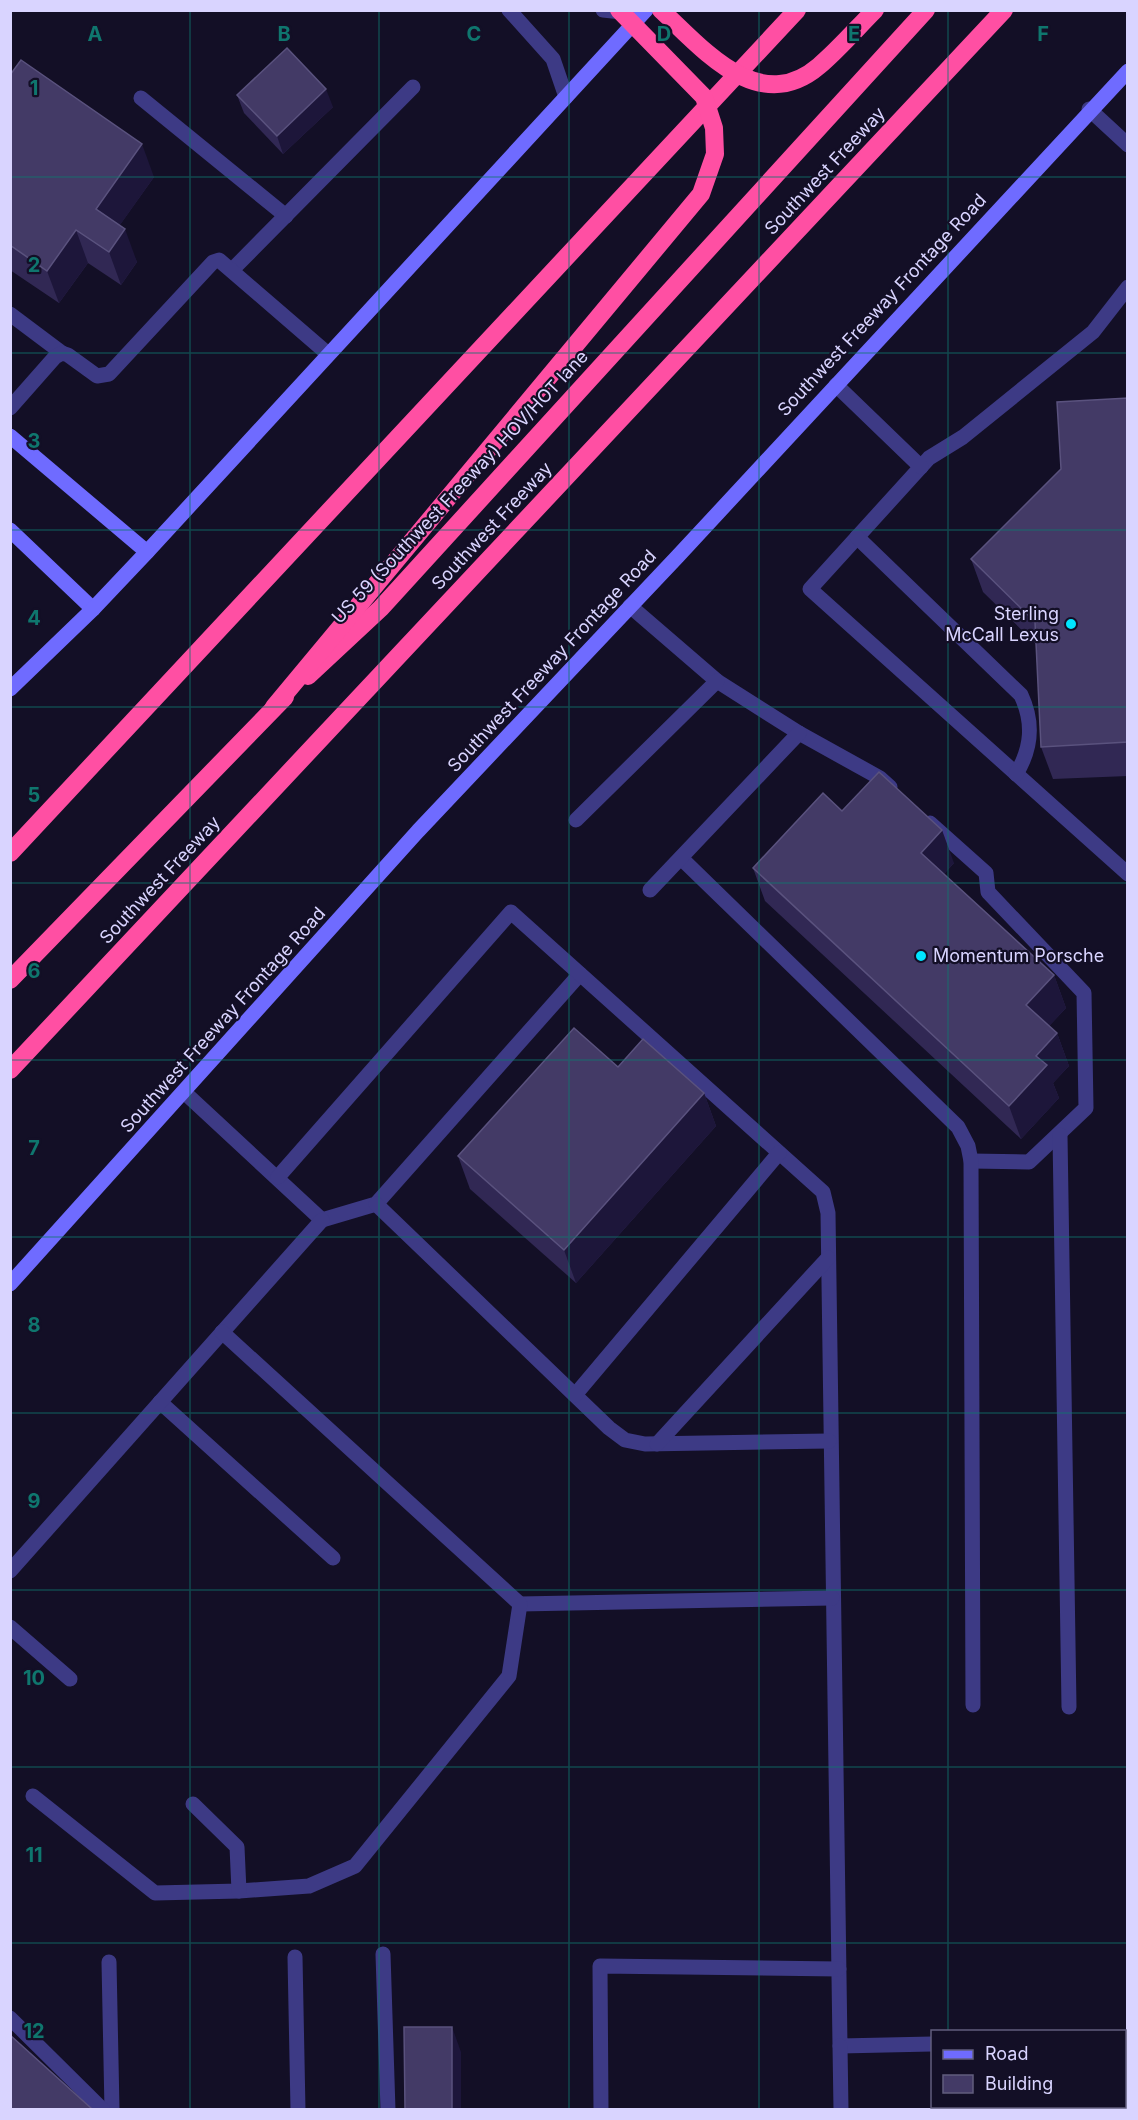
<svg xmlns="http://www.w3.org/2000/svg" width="1138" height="2120" font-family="Inter,sans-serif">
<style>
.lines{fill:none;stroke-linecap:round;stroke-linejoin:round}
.lane{stroke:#3d3a85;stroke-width:15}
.secondary{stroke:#6f6bff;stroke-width:15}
.highway{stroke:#ff4fa3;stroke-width:18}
.highway-bridge{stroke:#ff4fa3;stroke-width:18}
.wall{fill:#312854}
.shaded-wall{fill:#1d163a}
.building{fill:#433a66;stroke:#5a527e;stroke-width:1.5}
.grid{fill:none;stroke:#0f766e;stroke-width:1.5;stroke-opacity:0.55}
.poi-dot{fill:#00e5ff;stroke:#130f26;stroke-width:2}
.labels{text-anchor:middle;stroke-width:4.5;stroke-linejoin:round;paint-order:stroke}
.street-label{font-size:18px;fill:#d9d4ff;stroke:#130f26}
.poi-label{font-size:18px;fill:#d9d4ff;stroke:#130f26;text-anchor:end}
.grid-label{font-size:20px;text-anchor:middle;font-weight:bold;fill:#0f766e;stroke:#130f26;stroke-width:4.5;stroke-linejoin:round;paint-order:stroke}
</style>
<rect width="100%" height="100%" fill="#130f26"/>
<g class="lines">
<g class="lane">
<path d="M509,10l44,49 13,38"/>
<path d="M603,10l28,3"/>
<path d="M141,98l145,118"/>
<path d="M1089,109l39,36"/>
<path d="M233,269l180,-182"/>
<path d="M1128,287l-35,45 -130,105 -34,21 -119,131 318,285"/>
<path d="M10,314l52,39"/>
<path d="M836,385l85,82"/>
<path d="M10,408l45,-51 7,-4 6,2 29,21 12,-2 104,-112 6,-2 109,94"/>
<path d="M857,537l164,158c13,28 11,53 -5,79"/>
<path d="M630,606l87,75 82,52 81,45 10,9"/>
<path d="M576,820l141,-139"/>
<path d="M930,823l56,50 2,19 96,101 2,115 -57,54 -58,-1"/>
<path d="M681,858l277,269 10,19 3,15 2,544"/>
<path d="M650,890l149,-157"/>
<path d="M184,1092l138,128 54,-16 204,-230"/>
<path d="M1060,1135l9,572"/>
<path d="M278,1177l233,-265 312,280 5,21 12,833 92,-2"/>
<path d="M376,1204l233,224 16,12 20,4 184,-3"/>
<path d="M575,1395l204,-242"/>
<path d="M160,1402l173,156"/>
<path d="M657,1444l171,-186"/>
<path d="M10,1571l312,-351"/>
<path d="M520,1604l312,-6"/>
<path d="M10,1627l60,52"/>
<path d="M33,1796l122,97 84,-2 70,-5 46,-20 154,-190 11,-72 -298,-272"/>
<path d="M193,1804l44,43 2,44"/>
<path d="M383,1954l5,156"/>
<path d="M295,1957l3,153"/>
<path d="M109,1962l3,148"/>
<path d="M10,2018l93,92"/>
<path d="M1124,2040h4"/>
<path d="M840,2046l1,64"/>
<path d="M601,2110l-1,-144 239,3"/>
</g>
<g class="secondary">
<path d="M10,436l137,116"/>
<path d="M10,530l83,79"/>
<path d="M10,689l83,-80 54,-57 499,-542"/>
<path d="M10,1284l408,-453 260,-275 450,-485"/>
</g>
<g class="highway">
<path d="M308,676l73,-68 545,-598"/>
<path d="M10,853l787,-843"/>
<path d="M10,980l275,-283"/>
<path d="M10,1070l994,-1060"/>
</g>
<g class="highway-bridge">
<path d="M661,10c42,39 98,107 158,56 20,-17 37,-37 56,-56"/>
<path d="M274,707l427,-513 14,-40 -1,-26 -10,-31 -85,-87"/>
</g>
</g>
<g class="wall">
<path d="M10,75l144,102 -35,49 18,36 -16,23 -33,-22 -29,40 -49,-33z"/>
<path d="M237,95l96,12 -50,47 -39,-41z"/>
<path d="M1128,398v378l-75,3 -12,-32 -5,-103 -53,-52 -12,-33 90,-90z"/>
<path d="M842,811l112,52 -10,11 110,101 12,33 -17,18 8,7 12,33 -16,17 6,15 -38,41 -256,-238 -12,-33z"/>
<path d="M618,1067l86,26 12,33 -140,157 -106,-94 -12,-33z"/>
</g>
<g class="shaded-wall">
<path d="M326,89l7,18 -50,47 -6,-18z"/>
<path d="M142,144l12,33 -46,65 -12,-33z"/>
<path d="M125,229l12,33 -16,23 -12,-33z"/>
<path d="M76,230l12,33 -29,40 -12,-32z"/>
<path d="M942,830l12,33 -21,23 -12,-33z"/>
<path d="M1054,975l12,33 -28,30 -12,-33z"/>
<path d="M1057,1033l12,33 -16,17 6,15 -38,41 -12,-33 27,-50z"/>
<path d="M704,1093l12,33 -140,157 -12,-33z"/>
<path d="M452,2027l9,25v57h-9z"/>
</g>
<g class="building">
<path d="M287,48l39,41 -49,47 -40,-41z"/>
<path d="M21,60l121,84 -46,65 29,20 -16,23 -33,-22 -29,41 -37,-26v-170z"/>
<path d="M1128,398v344l-87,5 -6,-125 -64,-63 90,-90 -4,-67z"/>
<path d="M879,772l63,58 -21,23 133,122 -28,30 31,28 -21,23 11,9 -38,41 -256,-238 70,-75 19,18z"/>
<path d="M574,1028l44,39 25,-28 61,54 -140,157 -106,-94z"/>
<path d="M404,2027h48v82h-47z"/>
<path d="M10,2035l82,74h-82z"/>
</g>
<path class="grid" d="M190,10v2100M379,10v2100M569,10v2100M759,10v2100M948,10v2022M10,177h1118M10,353h1118M10,530h1118M10,707h1118M10,883h1118M10,1060h1118M10,1237h1118M10,1413h1118M10,1590h1118M10,1767h1118M10,1943h1118M948,2106v4"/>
<g class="poi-dot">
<circle cx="1071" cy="624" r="6"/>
<circle cx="921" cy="956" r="6"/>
</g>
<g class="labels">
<g class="street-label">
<text transform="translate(825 171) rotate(-47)" y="6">Southwest Freeway</text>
<text transform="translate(882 305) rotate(-47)" y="6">Southwest Freeway Frontage Road</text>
<text transform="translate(460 487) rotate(-47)" y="6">US 59 (Southwest Freeway) HOV/HOT lane</text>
<text transform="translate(492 526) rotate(-47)" y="6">Southwest Freeway</text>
<text transform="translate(552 661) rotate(-47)" y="6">Southwest Freeway Frontage Road</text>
<text transform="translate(160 880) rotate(-47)" y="6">Southwest Freeway</text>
<text transform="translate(223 1020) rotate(-48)" y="6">Southwest Freeway Frontage Road</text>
</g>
<g class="poi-label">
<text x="1059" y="620">Sterling<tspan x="1059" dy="21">McCall Lexus</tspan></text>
<text x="933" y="962" text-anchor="start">Momentum Porsche</text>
</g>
</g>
<g class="grid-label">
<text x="95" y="41">A</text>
<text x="284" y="41">B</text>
<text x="474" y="41">C</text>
<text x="664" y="41">D</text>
<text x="854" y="41">E</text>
<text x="1043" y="41">F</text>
<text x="34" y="95">1</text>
<text x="34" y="272">2</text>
<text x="34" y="448">3</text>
<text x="34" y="625">4</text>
<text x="34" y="802">5</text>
<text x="34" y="978">6</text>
<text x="34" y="1155">7</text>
<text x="34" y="1332">8</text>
<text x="34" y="1508">9</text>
<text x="34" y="1685">10</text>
<text x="34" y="1862">11</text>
<text x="34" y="2038">12</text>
</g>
<rect width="1138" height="2120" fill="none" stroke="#d9d4ff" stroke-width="24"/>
<rect x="931" y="2030" width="195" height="78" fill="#130f26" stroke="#625e7d" stroke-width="1.5"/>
<rect x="943" y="2050" width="30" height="9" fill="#6f6bff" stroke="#625e7d" stroke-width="1.5"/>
<text x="985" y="2060" font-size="18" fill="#d9d4ff">Road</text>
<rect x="943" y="2075" width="30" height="18" fill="#433a66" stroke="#625e7d" stroke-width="1.5"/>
<text x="985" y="2090" font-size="18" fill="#d9d4ff">Building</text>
</svg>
